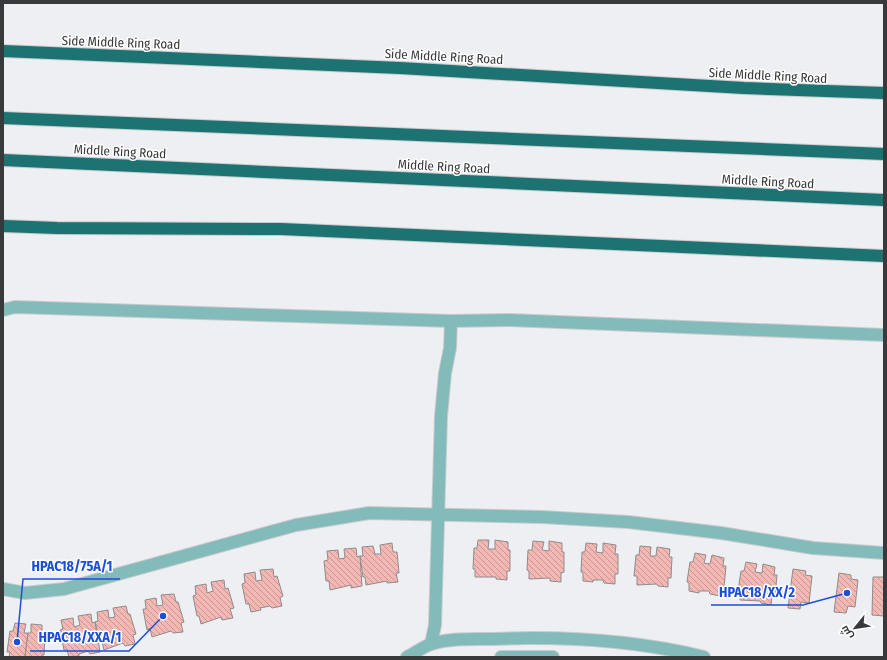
<svg xmlns="http://www.w3.org/2000/svg" width="887" height="660" font-family="'Fira Sans Condensed',Cairo,sans-serif">
<style>
.building{fill:url(#building-back-hatch);stroke:#908c8c}
.lines{fill:none;stroke-linecap:round;stroke-linejoin:round}
.street-casing{stroke:#c9cbcd;stroke-width:14}
.highway-casing{stroke:#c9cbcd;stroke-width:14}
.street{stroke:#82bbb9;stroke-width:12}
.highway{stroke:#1d7372;stroke-width:12}
.labels{text-anchor:middle;stroke-width:3;stroke-linejoin:round;paint-order:stroke}
.street-label{font-size:13px;fill:#38393a;stroke:#fff}
.leader{fill:none;stroke:#1d4ed8;stroke-width:1.5}
.callout-dot{fill:#1d4ed8;stroke:#fff;stroke-width:1.5}
.callout-label{font-size:14px;text-anchor:middle;font-weight:bold;fill:#1d4ed8;stroke:#fff;stroke-width:3;stroke-linejoin:round;paint-order:stroke}
</style>
<defs>
<pattern id="building-back-hatch" width="6" height="6" patternUnits="userSpaceOnUse"><rect width="6" height="6" fill="#f4b8b4"/><path d="M-1 5l2 2M0 0l6 6M5-1l2 2" fill="none" stroke="#c79793"/></pattern>
</defs>
<rect width="100%" height="100%" fill="#edeff2"/>
<g class="building">
<path d="M478,540h11l-1,9h7v-9l13,2v8h2v21h-3v9l-11,-1v-2h-21v-8h-2l1,-21h3z"/>
<path d="M533,541l11,1 -2,8 7,1v-10l13,2v9h2v20l-3,1v9l-11,-1v-3l-21,1v-8l-2,-1 1,-20h4z"/>
<path d="M392,543l1,9h4l2,21h-3l2,9 -11,1v-2l-21,4 -1,-8h-2l-3,-21h3l-1,-9 11,-1 2,8h6l-1,-9z"/>
<path d="M586,543l11,1 -1,8 7,1v-10l13,2 -1,9h3v20h-3v10l-11,-1 -1,-3h-10v2l-10,-1v-8l-2,-1 1,-20h3z"/>
<path d="M640,546l11,1 -1,9h6l1,-9 13,2 -1,8h3l-1,21h-3v9l-10,-1 -1,-2 -20,1v-9h-3l2,-21h3z"/>
<path d="M356,548l1,9 3,-1 2,30 -11,2v-3l-21,5 -1,-9h-3l-2,-20 4,-1 -1,-9 11,-1 1,9 6,-1 -1,-9z"/>
<path d="M695,553l11,2 -2,8 6,1 2,-9 12,3 -1,8h3l-2,21h-3l-1,9 -10,-2 -1,-3h-10v2l-10,-2v-8l-2,-1 3,-20h3z"/>
<path d="M746,562l11,2 -2,8 7,1 1,-9 12,3 -1,8h3l-2,21h-3l-1,9 -10,-2 -1,-2 -20,-1 1,-8 -3,-1 3,-20h3z"/>
<path d="M273,569l1,8 3,-1 6,20 -3,2 2,8 -10,2 -2,-2 -10,2 1,2 -10,2 -2,-8h-3l-4,-20 3,-1 -1,-9 11,-2 1,9 6,-1 -2,-10z"/>
<path d="M793,569l13,2 -1,4 7,1 -3,27 -8,-1 -1,7 -12,-1z"/>
<path d="M839,573l12,2v4l7,1 -3,27 -7,-1 -2,7 -12,-1z"/>
<path d="M873,577h11v39l-12,-1z"/>
<path d="M224,580l1,9 3,-1 6,20 -4,1 3,9 -11,2 -1,-3 -20,7 -2,-8h-2l-4,-20 3,-1 -1,-9 11,-2 1,9 6,-2 -2,-9z"/>
<path d="M174,594l2,8h2l6,20 -3,1 2,9 -10,1 -2,-2 -19,6 -2,-8 -3,1 -4,-21h3l-1,-9 11,-2 1,8 6,-1 -2,-10z"/>
<path d="M126,606l2,8h2l6,20 -3,1 2,9 -10,2 -2,-3 -19,7 -2,-8h-2l-5,-20 3,-1 -1,-9 11,-2 1,8 6,-1 -2,-9z"/>
<path d="M91,614l1,9 3,-1 5,30 -10,2 -2,-3 -9,3v2l-10,1 -2,-7h-3l-4,-20 3,-1 -2,-9 12,-2 1,9 6,-2 -2,-9z"/>
<path d="M15,623l11,1 -2,9h4l-3,24h-16l1,-5h-3l3,-21h3z"/>
<path d="M31,624l11,1v9h3l-1,21h-2l-1,2h-16l3,-24h3z"/>
</g>
<g class="lines">
<g class="street-casing">
<g id="street">
<path d="M3,310l12,-3 436,14"/>
<path d="M3,589l22,4 39,-4 232,-64 73,-12 173,4 86,5 93,11 92,15 71,5"/>
<path d="M431,644l4,-19 6,-209 4,-43 5,-25 1,-27 58,-1 375,15"/>
<path d="M407,657c8,-4 16,-10 24,-13 19,-6 41,-5 61,-5 71,-3 142,1 212,18"/>
<path d="M501,657h52"/>
</g>
</g>
<g class="highway-casing">
<g id="highway">
<path d="M3,51l397,17 344,20 140,5"/>
<path d="M3,118l881,36"/>
<path d="M3,160l881,40"/>
<path d="M3,226l54,2 224,1 603,27"/>
</g>
</g>
<use href="#street" class="street"/>
<use href="#highway" class="highway"/>
</g>
<g class="labels">
<g class="street-label">
<text transform="translate(121 42) rotate(2)" y="5">Side Middle Ring Road</text>
<text transform="translate(444 56) rotate(3)" y="5">Side Middle Ring Road</text>
<text transform="translate(768 75) rotate(3)" y="5">Side Middle Ring Road</text>
<text transform="translate(120 151) rotate(3)" y="5">Middle Ring Road</text>
<text transform="translate(444 166) rotate(3)" y="5">Middle Ring Road</text>
<text transform="translate(768 181) rotate(3)" y="5">Middle Ring Road</text>
</g>
</g>
<path class="leader" d="M17 642L23 579H120M847 593L803 605H711M163 616L129 651H30"/>
<g class="callout-dot">
<circle cx="17" cy="642" r="4"/>
<circle cx="847" cy="593" r="4"/>
<circle cx="163" cy="616" r="4"/>
</g>
<g class="callout-label">
<text x="72" y="571">HPAC18/75A/1</text>
<text x="757" y="597">HPAC18/XX/2</text>
<text x="80" y="642">HPAC18/XXA/1</text>
</g>
<rect width="887" height="660" fill="none" stroke="#38393a" stroke-width="8"/>
<g transform="translate(855 628) rotate(240)" stroke="#ffffff" stroke-width="3" paint-order="stroke">
<path d="M0-3L7 15L0 10L-7 15Z" fill="#38393a"/>
<text y="-6" font-size="11" font-weight="bold" text-anchor="middle" fill="#38393a">ش</text>
</g>
</svg>
